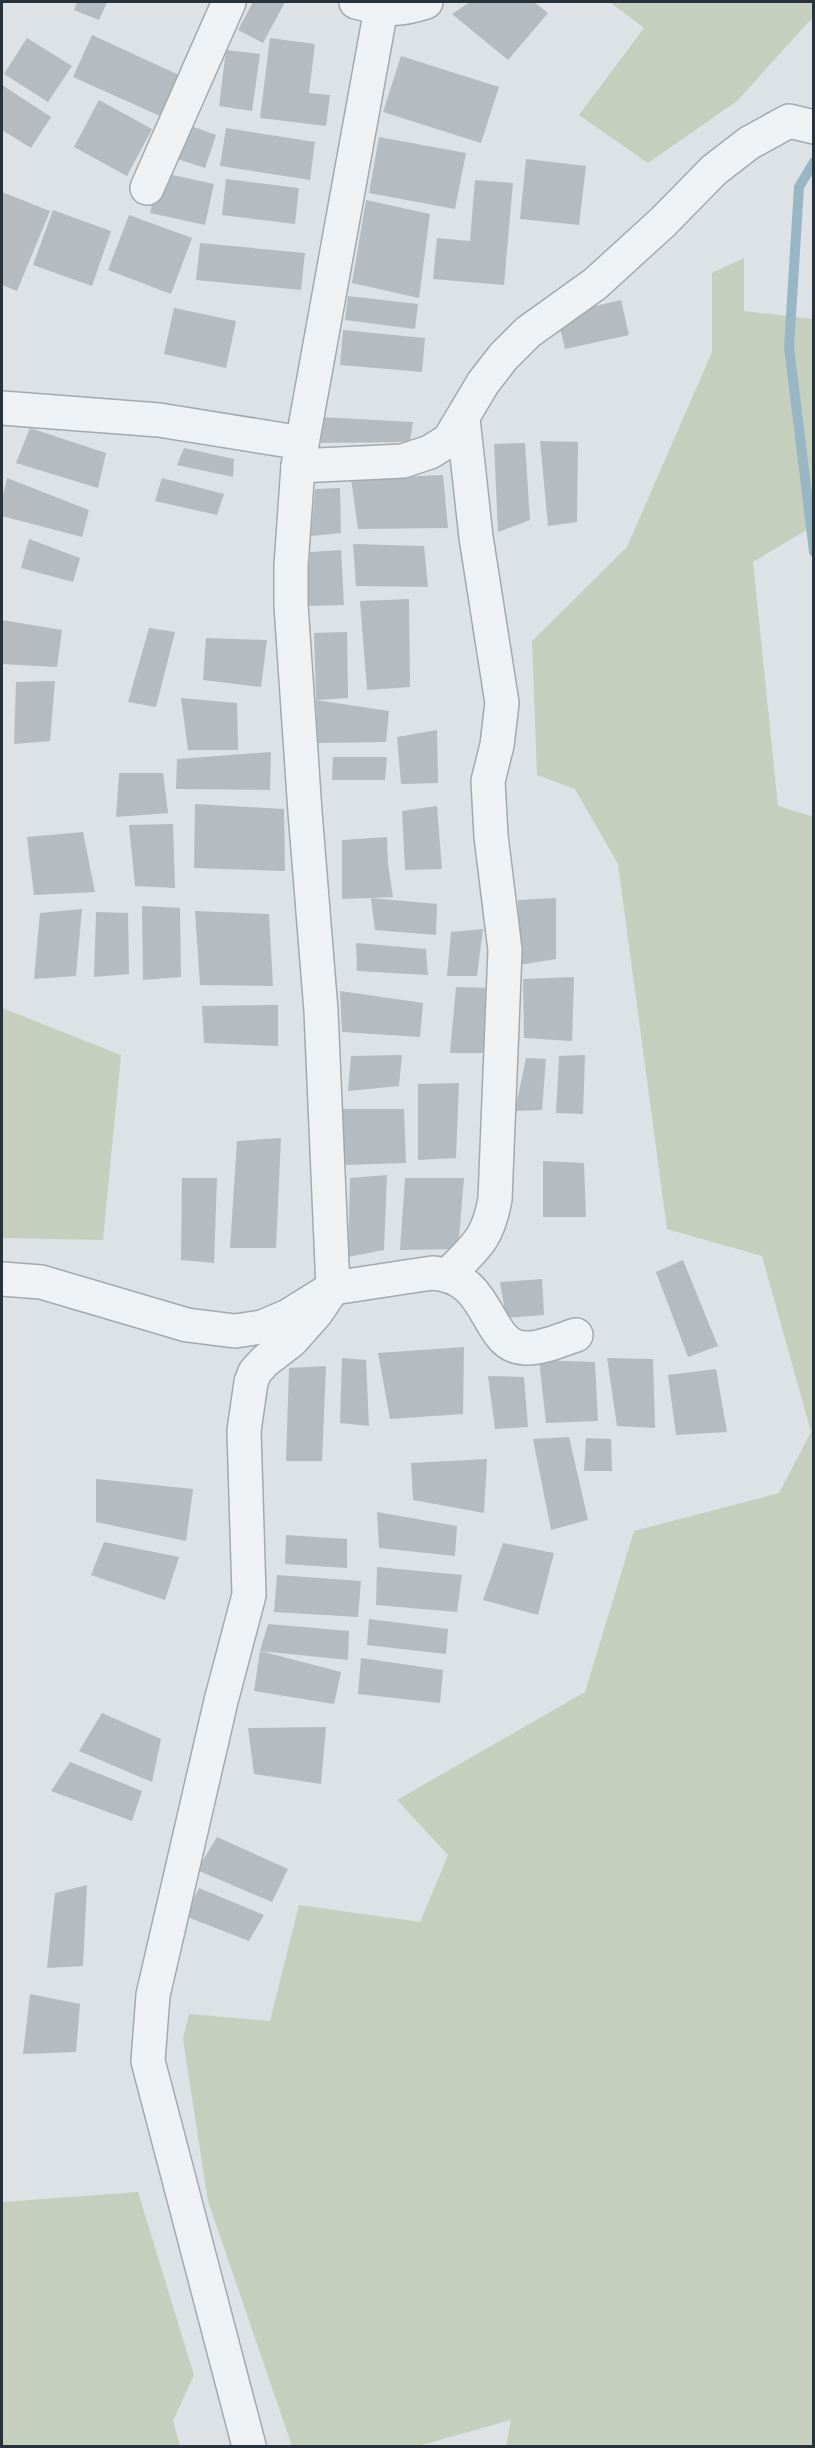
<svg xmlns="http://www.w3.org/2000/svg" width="815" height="2448" font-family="'Exo 2',sans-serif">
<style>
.green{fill:#c5cfbe}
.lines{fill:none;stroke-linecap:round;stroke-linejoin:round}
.stream{stroke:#99b6c4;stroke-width:10}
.building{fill:#b4bcc2}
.street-casing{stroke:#a2aaaf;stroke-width:36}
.street{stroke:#eff2f4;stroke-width:33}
</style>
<rect width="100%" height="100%" fill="#dce2e5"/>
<g class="green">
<path d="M610,2h203v15l-76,84 -89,62 -69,-48 65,-87z"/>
<path d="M744,258v53l70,8 -1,207 -60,36 25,244 36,11 -1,1629h-307l5,-26 -93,26h-126l-84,-245 -25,-162 6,-25 81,7 29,-116 121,17 28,-67 -51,-55 188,-108 49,-161 145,-38 32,-61 -49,-176 -95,-27 -49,-365 -43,-75 -38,-14 -5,-134 95,-94 85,-195v-79z"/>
<path d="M2,1008l119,47 -18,185 -101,-2z"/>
<path d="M138,2192l56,183 -21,46 7,25h-178v-244z"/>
</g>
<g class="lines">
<path class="stream" d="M814,162l-15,25 -10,160 25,205"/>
</g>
<g class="building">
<path d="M77,2h30l-8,18 -25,-10z"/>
<path d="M253,2h32l-22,41 -25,-13z"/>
<path d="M470,2h64l14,11 -40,47 -56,-46z"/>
<path d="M92,35l87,40 -19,41 -87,-39z"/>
<path d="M27,38l45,28 -24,36 -44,-28z"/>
<path d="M270,38l45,6 -6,49 21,2 -4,31 -66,-8z"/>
<path d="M226,50l34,4 -8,57 -33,-5z"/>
<path d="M401,56l98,31 -18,56 -98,-31z"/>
<path d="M2,85l49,32 -20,31 -29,-18z"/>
<path d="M99,100l53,29 -25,47 -53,-29z"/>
<path d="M183,123l33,12 -11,33 -34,-11z"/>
<path d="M226,128l89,14 -5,38 -90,-14z"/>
<path d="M379,137l87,16 -11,56 -86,-16z"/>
<path d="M526,159l60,7 -7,59 -59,-6z"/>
<path d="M159,172l55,12 -9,41 -55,-12z"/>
<path d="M226,179l73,9 -4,36 -73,-9z"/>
<path d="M475,180l38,3 -9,102 -71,-6 4,-41 33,3z"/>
<path d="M2,192l48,19 -33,80 -15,-6z"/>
<path d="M366,200l64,14 -11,84 -67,-15z"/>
<path d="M53,210l58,21 -19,55 -59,-21z"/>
<path d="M129,215l63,23 -21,56 -63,-24z"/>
<path d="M200,243l105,10 -4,37 -105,-10z"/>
<path d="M348,296l70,8 -3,25 -70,-9z"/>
<path d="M621,300l8,35 -64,14 -8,-34z"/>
<path d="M174,308l62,13 -10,47 -62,-14z"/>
<path d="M343,330l82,8 -3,34 -82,-7z"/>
<path d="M320,417l93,5 -3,20 -94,1z"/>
<path d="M30,428l76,25 -8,35 -82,-25z"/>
<path d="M540,441l38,1 -1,80 -29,4z"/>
<path d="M525,443l5,77 -32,12 -4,-88z"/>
<path d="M184,448l50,11 -1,18 -56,-12z"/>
<path d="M443,475l5,53 -90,1 -7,-50z"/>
<path d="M7,478l82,32 -7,27 -80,-21v-16z"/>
<path d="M162,478l62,16 -7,21 -62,-14z"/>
<path d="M340,488l1,45 -30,3 4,-47z"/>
<path d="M29,539l51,19 -7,24 -52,-14z"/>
<path d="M353,544l71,2 4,41 -72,-1z"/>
<path d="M341,550l3,55 -38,1 4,-54z"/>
<path d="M409,599l1,88 -43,3 -7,-89z"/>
<path d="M2,620l60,10 -5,37 -55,-3z"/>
<path d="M149,628l26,4 -19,75 -28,-5z"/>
<path d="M347,632l1,66 -32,2 -2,-67z"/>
<path d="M206,638l61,2 -6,47 -58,-7z"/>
<path d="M55,681l-5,60 -36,3 2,-62z"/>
<path d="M181,698l56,5 1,47h-50z"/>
<path d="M316,700l73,11 -3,31 -68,1z"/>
<path d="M437,730l1,53 -37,1 -4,-47z"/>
<path d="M271,752l-1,38 -94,-1 1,-30z"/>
<path d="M333,757h54l-2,23h-53z"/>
<path d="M119,773h44l5,40 -52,4z"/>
<path d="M195,804l89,5 1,62 -91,-3z"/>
<path d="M437,806l5,63 -37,1 -3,-59z"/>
<path d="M173,824l2,64 -40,-2 -6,-61z"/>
<path d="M83,832l12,60 -61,3 -7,-58z"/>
<path d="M387,837l1,27 5,33 -22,1 66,6 -1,31 -61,-5 -4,-32 -29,1v-59z"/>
<path d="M556,898v61l-37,6 -1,-65z"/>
<path d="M142,906l38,2 1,69 -38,3z"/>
<path d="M82,909l-6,67 -42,3 6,-66z"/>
<path d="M195,911l74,3 4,72 -73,-1z"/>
<path d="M96,912l32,1 1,61 -35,3z"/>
<path d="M483,929l-6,47h-30l4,-44z"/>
<path d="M356,943l70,6 2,26 -71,-4z"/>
<path d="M574,977l-2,64 -48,-3 -1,-59z"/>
<path d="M456,987l36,1 -8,65h-34z"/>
<path d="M340,991l83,12 -3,34 -78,-5z"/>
<path d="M278,1005v41l-74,-3 -2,-37z"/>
<path d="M402,1055l-3,31 -51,5 3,-35z"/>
<path d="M585,1055l-2,59 -27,-1 3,-57z"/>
<path d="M526,1058l20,1 -4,51 -27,1z"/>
<path d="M459,1083l-3,75 -38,2v-76z"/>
<path d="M343,1109h61l2,54 -63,2z"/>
<path d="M281,1138l-5,110h-46l7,-107z"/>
<path d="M543,1161l41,2 2,54h-43z"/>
<path d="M387,1175l-3,75 -36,7 2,-79z"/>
<path d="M182,1178h35l-3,85 -33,-3z"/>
<path d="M405,1178h59l-6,71 -58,1z"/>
<path d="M683,1260l35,86 -30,11 -32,-85z"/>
<path d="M542,1279l2,36 -38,3 -6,-36z"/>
<path d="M464,1347l-1,67 -73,5 -12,-66z"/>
<path d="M342,1358l24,2 3,66 -29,-3z"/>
<path d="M607,1358l46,1 2,69 -38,-2z"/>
<path d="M539,1360l56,2 3,59 -52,2z"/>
<path d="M326,1366l-4,95h-36l3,-93z"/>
<path d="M716,1369l11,63 -51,3 -8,-60z"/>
<path d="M488,1376l36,1 4,50 -33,2z"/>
<path d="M569,1437l19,83 -37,10 -18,-91z"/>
<path d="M586,1438l25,1 1,32h-28z"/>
<path d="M487,1459l-3,54 -71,-13 -2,-37z"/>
<path d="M96,1479l97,10 -7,52 -90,-19z"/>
<path d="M377,1512l80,14 -2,30 -76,-8z"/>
<path d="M286,1535l61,4v29l-62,-4z"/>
<path d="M104,1542l75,15 -14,43 -74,-25z"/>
<path d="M503,1543l51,10 -16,62 -55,-15z"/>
<path d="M377,1567l85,8 -5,37 -81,-7z"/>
<path d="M277,1575l84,6 -3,36 -84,-5z"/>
<path d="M369,1619l79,10 -2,25 -79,-9z"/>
<path d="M268,1624l81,7 -1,29 -88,-9z"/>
<path d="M260,1651l81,21 -7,32 -80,-13z"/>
<path d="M361,1658l82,12 -3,33 -82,-9z"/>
<path d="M102,1713l59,26 -9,43 -73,-31z"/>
<path d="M326,1727l-5,57 -67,-10 -6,-46z"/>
<path d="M70,1762l72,29 -10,30 -81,-30z"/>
<path d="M217,1837l71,32 -16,33 -75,-32z"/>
<path d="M87,1885l-4,81 -36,2 8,-75z"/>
<path d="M199,1888l65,27 -15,26 -64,-25z"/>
<path d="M30,1994l50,10 -4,48 -53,2z"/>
</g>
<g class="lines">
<g class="street-casing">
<g id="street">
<path d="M356,2c29,8 42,9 70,0"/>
<path d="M147,188l82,-186"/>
<path d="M2,408l157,12 143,23"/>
<path d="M298,466l105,-5 27,-9 19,-12 34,-57 20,-26 25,-25 67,-48 68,-62 51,-52 35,-27 40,-22 25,6"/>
<path d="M449,1274c27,-28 39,-35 46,-75l10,-249 -14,-114 -3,-55 9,-36 5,-42 -26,-166 -13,-118"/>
<path d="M2,1279l39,3 146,43 48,6 27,-4 26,-11 45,-28 99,-15c61,3 52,74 93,75 16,1 35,-8 51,-13"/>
<path d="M249,2446l-101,-385 5,-66 68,-294 28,-106 -5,-164 7,-49 4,-10 10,-11 26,-20 25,-28 17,-25 -12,-277 -16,-199 -14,-207v-39l7,-100 83,-457"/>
</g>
</g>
<use href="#street" class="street"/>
</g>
<rect width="815" height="2448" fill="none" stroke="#27323b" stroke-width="6"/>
</svg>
